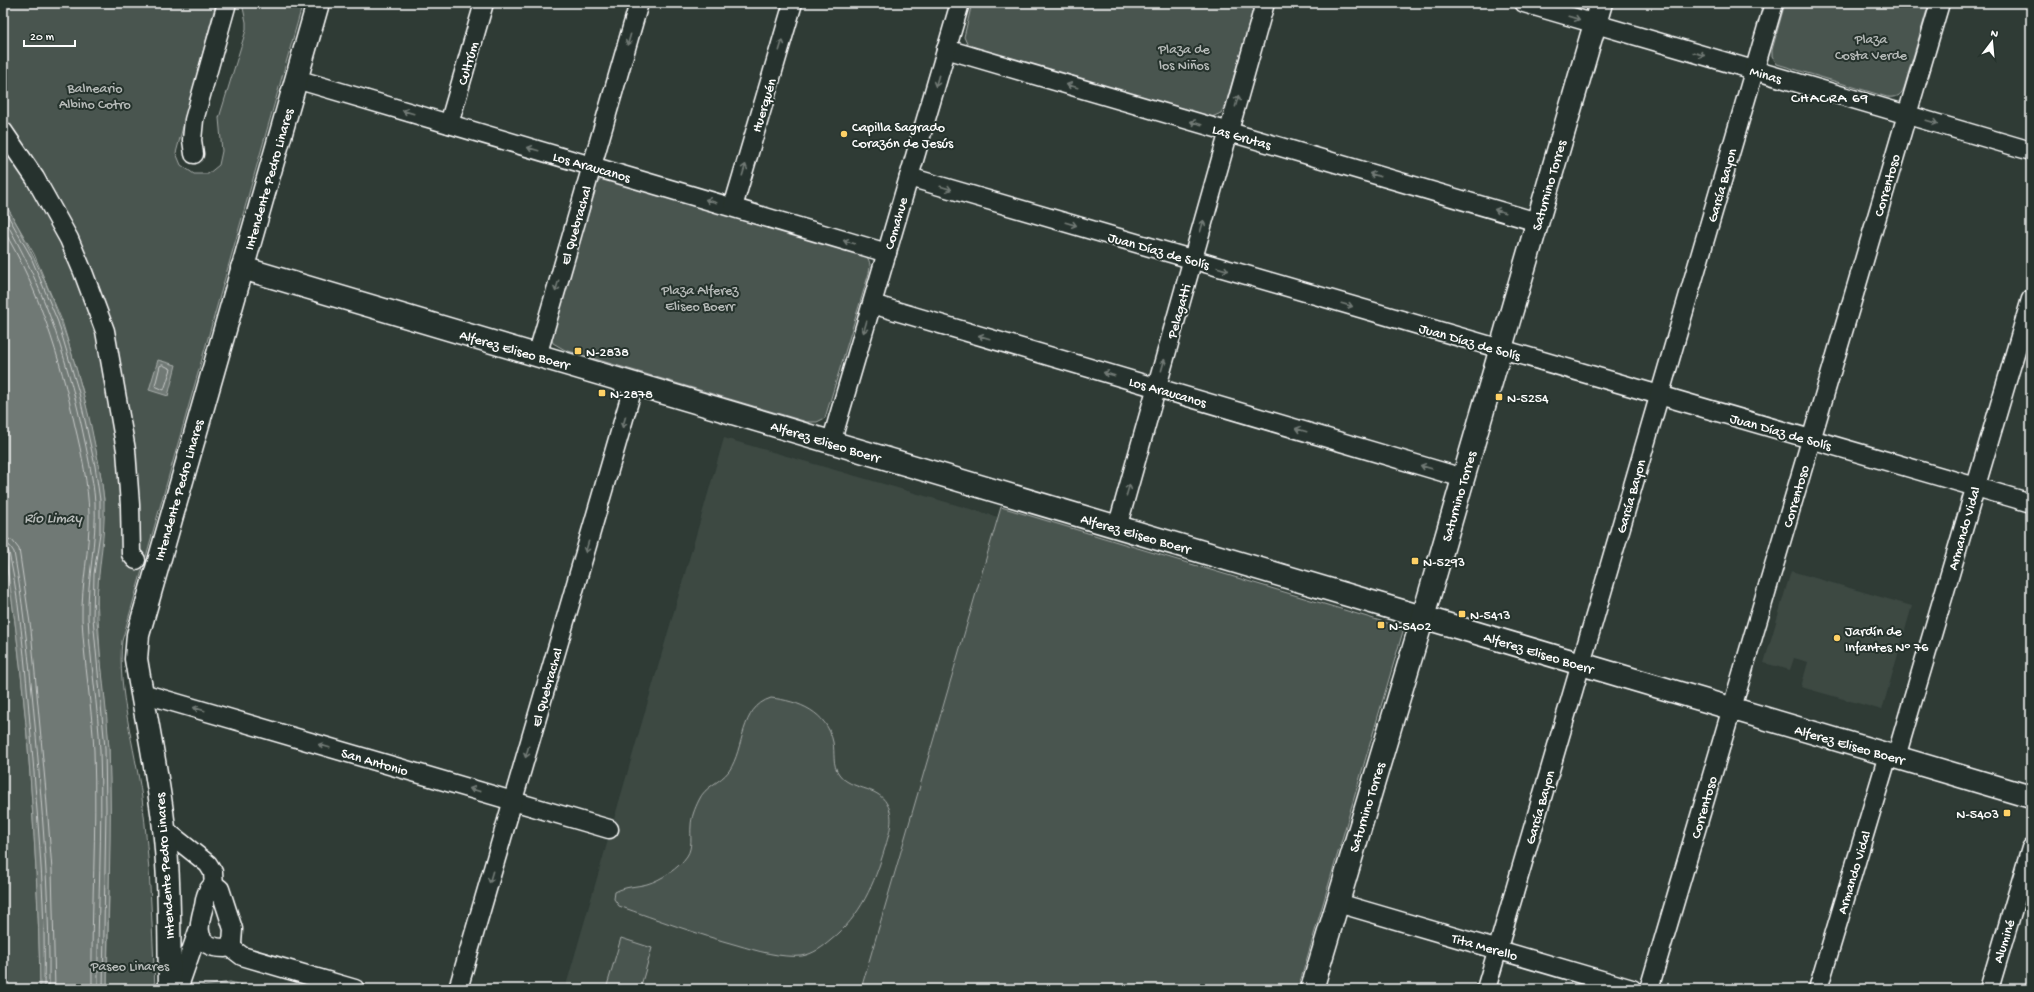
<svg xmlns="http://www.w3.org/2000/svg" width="2034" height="992" font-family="'Gochi Hand',sans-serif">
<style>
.built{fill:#3c4842}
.green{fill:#4a544f;stroke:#a4aaa7}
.water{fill:#707975;stroke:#a9afac}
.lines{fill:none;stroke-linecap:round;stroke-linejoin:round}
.shore{stroke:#c6c9c8;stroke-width:1}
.street-casing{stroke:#fff;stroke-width:21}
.secondary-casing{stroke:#fff;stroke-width:25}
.street{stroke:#26332d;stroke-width:18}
.secondary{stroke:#26332d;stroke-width:22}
.oneway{stroke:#727a76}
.poi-dot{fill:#ffd166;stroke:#26332d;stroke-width:1.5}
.labels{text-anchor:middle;stroke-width:4;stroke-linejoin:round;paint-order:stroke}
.park-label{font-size:14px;fill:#b7bbb9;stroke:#26332d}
.street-label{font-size:14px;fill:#fff;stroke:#26332d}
.poi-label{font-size:14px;fill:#fff;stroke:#26332d;text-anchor:start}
.neighbourhood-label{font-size:15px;letter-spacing:1px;fill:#fff;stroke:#26332d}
.water-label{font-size:15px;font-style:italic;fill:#b8bcba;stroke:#26332d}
</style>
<rect width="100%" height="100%" fill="#2f3b35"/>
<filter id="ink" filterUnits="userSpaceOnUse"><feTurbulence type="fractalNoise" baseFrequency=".025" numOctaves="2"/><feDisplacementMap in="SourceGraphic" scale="8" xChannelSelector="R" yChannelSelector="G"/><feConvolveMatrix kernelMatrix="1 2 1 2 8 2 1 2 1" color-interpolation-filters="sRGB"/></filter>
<g filter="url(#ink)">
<g class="built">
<path d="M724,438l274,79 -137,472h-296z"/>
<path d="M1791,571l121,35 -30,104 -81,-23 7,-25 -14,-4 -4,12 -26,-7z"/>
</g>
<g class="green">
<path d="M3,3h213l-40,150 5,12 13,9h14l11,-9 3,-14 -3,-33 27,-88v-8l-4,-19h61l-181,638c-5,48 13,108 20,157 8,63 10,127 13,191h-48l2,-97v-144l-9,-96 -3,-55 7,-98 -5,-34 -16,-73 -21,-71 -28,-67 -31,-54z"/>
<path d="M972,3h283l-29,100 -5,10 -9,4 -238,-68 -6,-3 -4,-9z"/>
<path d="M1785,3h144l-25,85c-3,8 -8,10 -17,9l-110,-33 -5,-8v-6z"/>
<path d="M604,178l260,76c6,5 7,11 5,19l-44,145 -8,4h-10l-242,-72 -12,-7 -2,-5 43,-151 6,-7z"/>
<path d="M1001,507l403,121 -106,361h-437z"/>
<path d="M3,543c12,68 19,136 25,204 6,81 11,161 12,242h-37z"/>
<path d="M771,698c28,3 56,14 62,44 2,11 -1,23 6,32 12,17 38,11 48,30 8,13 2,30 -2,44 -11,36 -24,68 -54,92 -8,7 -18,14 -29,16 -21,2 -45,-5 -65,-11 -40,-11 -79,-25 -118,-39l-5,-7 1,-7c11,-6 21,-5 32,-8 14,-4 32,-16 40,-28 6,-9 3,-20 4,-30 0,-8 4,-18 8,-26 6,-14 21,-17 30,-29 16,-23 10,-63 42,-73z"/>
<path d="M621,938l31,10 -12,41h-34z"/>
<path d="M230,982l27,7h-60l1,-2z"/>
</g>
<g class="water">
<path d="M3,200c44,75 69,142 88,226 5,25 11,50 13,76 2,40 -9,78 -7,118 3,43 10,86 12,129 4,80 -2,160 -2,240h-67c-1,-81 -6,-161 -12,-242 -6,-68 -13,-136 -25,-204z"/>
<path d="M158,360l18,5 -8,31 -19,-6z"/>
</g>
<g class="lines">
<g class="shore">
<path d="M3,207l27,48 28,67 21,71 16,73 5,34v33l-6,41 -1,44 12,130 1,60 -3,181"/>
<path d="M3,217c39,66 63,137 79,211 5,24 11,49 13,74 2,39 -8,76 -7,115 2,45 10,89 12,134 3,80 -3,159 -2,238"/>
<path d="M3,229c36,61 57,128 72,197 7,29 13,58 14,88 1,35 -8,70 -7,105 2,44 10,88 12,132 3,80 -3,159 -2,238"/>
<path d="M163,365l8,4 -7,21 -9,-4 5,-20z"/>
<path d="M3,538l9,2 7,9 12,81 15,162 6,78 3,119"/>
<path d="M3,544l7,2 4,6c12,69 18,138 24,207 6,77 12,153 11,230"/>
<path d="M3,549l6,3c14,68 18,139 24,208 6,75 13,153 11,229"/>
</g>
<g class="street-casing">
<g id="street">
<path d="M1524,3l507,148"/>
<path d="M946,49l591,173"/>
<path d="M296,79l591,174"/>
<path d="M449,124l35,-121"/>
<path d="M3,131l32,47 34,61 14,33 22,59 21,119 4,55 1,49 5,6"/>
<path d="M194,154l-2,-14 2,-20 33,-117"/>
<path d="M909,177l1122,326"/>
<path d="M733,207l60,-204"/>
<path d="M872,304l591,174"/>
<path d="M537,356l102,-353"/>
<path d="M831,443l129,-440"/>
<path d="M1117,528l148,-525"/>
<path d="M142,693l467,136"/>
<path d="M1896,757l135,-458"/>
<path d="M164,829l44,35 5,8 1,14"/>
<path d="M212,886h4l4,3 13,40 -1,14 -7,5c-30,0 -28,-20 -21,-42 1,-7 2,-15 8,-20z"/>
<path d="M1338,903l294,86"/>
<path d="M229,946l13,10 113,33"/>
<path d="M178,989l20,-58"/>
<path d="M458,989l176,-605"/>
<path d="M1486,989l288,-986"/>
<path d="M1649,989l291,-986"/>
<path d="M1818,989l70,-234"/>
<path d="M1989,989l42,-141"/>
</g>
</g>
<g class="secondary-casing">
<g id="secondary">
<path d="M242,268l1789,529"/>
<path d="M170,989c-1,-54 0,-108 -6,-161 -6,-53 -17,-105 -26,-157l-2,-12 2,-24 180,-632"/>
<path d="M1312,989l111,-372 178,-614"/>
</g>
</g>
<use href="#street" class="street"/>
<use href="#secondary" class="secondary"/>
</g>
<defs><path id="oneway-shaft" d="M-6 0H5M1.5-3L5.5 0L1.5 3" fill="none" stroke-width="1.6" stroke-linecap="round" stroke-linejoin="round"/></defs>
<g class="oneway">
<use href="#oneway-shaft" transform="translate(1574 18) rotate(16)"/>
<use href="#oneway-shaft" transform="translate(629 40) rotate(106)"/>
<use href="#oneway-shaft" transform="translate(781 45) rotate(-73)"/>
<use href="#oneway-shaft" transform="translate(1699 54) rotate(16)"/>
<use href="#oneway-shaft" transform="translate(937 81) rotate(106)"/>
<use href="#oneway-shaft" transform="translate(1072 86) rotate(-164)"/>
<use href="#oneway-shaft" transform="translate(1237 101) rotate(-74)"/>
<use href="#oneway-shaft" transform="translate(408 112) rotate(-164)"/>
<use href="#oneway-shaft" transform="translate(1932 122) rotate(16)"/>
<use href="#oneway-shaft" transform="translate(1196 123) rotate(-164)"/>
<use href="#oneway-shaft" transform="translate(533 149) rotate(-164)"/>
<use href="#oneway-shaft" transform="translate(744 170) rotate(-73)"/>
<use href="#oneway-shaft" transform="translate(1375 175) rotate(-164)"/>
<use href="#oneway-shaft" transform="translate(946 188) rotate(16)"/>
<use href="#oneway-shaft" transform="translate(711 201) rotate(-164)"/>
<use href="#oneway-shaft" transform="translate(1500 211) rotate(-164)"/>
<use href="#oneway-shaft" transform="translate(1071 224) rotate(16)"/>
<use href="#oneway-shaft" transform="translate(1202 226) rotate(-74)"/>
<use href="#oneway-shaft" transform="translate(849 242) rotate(-164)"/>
<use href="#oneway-shaft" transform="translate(1223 269) rotate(16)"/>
<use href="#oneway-shaft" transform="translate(557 286) rotate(106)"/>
<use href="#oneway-shaft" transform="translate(1347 305) rotate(16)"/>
<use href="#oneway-shaft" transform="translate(865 327) rotate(106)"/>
<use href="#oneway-shaft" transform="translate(984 337) rotate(-164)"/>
<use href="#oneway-shaft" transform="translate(1163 365) rotate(-74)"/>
<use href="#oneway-shaft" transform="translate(1109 374) rotate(-164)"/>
<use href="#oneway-shaft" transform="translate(624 422) rotate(106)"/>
<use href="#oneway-shaft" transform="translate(1301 430) rotate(-164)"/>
<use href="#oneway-shaft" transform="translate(1426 467) rotate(-164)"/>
<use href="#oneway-shaft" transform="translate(1128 490) rotate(-74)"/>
<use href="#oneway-shaft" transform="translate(587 547) rotate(106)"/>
<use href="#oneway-shaft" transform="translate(199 709) rotate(-164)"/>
<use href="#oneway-shaft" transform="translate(324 746) rotate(-164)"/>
<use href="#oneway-shaft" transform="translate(527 752) rotate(106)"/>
<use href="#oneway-shaft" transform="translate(475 790) rotate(-164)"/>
<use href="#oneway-shaft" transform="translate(491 877) rotate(106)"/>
</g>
</g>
<g class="poi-dot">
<circle cx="844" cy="134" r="4"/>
<rect x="574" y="347" width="8" height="8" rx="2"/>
<rect x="598" y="389" width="8" height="8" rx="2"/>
<rect x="1495" y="393" width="8" height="8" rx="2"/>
<rect x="1411" y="557" width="8" height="8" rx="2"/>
<rect x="1458" y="610" width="8" height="8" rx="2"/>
<rect x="1377" y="621" width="8" height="8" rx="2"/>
<circle cx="1837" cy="638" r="4"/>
<rect x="2003" y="809" width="8" height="8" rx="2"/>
</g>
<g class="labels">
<g class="park-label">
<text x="1871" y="43">Plaza<tspan x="1871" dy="16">Costa Verde</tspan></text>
<text x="1184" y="53">Plaza de<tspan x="1184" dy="16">los Niños</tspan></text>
<text x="95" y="92">Balneario<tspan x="95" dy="16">Albino Cotro</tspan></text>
<text x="700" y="294">Plaza Alferez<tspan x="700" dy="16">Eliseo Boerr</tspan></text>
<text x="130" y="970">Paseo Linares</text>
</g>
<g class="street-label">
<text transform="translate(467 63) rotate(-74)" y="5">Cultrúm</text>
<text transform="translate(1766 74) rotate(16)" y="5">Minas</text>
<text transform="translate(763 105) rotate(-73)" y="5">Huerquén</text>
<text transform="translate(1242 136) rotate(16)" y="5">Las Grutas</text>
<text transform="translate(592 166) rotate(16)" y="5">Los Araucanos</text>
<text transform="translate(268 179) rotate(-74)" y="5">Intendente Pedro Linares</text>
<text transform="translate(1548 185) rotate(-74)" y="5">Saturnino Torres</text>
<text transform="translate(1721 185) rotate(-74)" y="5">García Bayon</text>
<text transform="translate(1886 185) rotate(-74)" y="5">Correntoso</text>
<text transform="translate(895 223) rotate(-74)" y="5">Comahue</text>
<text transform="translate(575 225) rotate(-74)" y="5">El Quebrachal</text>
<text transform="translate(1159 250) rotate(16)" y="5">Juan Díaz de Solís</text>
<text transform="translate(1178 311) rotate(-74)" y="5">Pelagatti</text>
<text transform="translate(1470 341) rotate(16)" y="5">Juan Díaz de Solís</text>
<text transform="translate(515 349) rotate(16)" y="5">Alferez Eliseo Boerr</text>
<text transform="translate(1168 391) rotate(16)" y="5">Los Araucanos</text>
<text transform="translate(1781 431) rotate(16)" y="5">Juan Díaz de Solís</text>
<text transform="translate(826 441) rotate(17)" y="5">Alferez Eliseo Boerr</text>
<text transform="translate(178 490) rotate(-74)" y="5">Intendente Pedro Linares</text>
<text transform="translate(1458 496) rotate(-74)" y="5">Saturnino Torres</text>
<text transform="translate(1630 496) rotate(-74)" y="5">García Bayon</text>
<text transform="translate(1795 496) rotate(-74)" y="5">Correntoso</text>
<text transform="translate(1963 528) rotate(-74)" y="5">Armando Vidal</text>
<text transform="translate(1136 533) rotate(16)" y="5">Alferez Eliseo Boerr</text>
<text transform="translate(1539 652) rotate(17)" y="5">Alferez Eliseo Boerr</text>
<text transform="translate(546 687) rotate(-74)" y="5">El Quebrachal</text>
<text transform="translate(1850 744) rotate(16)" y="5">Alferez Eliseo Boerr</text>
<text transform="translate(375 761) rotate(16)" y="5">San Antonio</text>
<text transform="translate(1366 807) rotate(-73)" y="5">Saturnino Torres</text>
<text transform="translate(1539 807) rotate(-74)" y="5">García Bayon</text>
<text transform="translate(1703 807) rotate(-74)" y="5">Correntoso</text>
<text transform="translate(164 866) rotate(-94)" y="5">Intendente Pedro Linares</text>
<text transform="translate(1853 872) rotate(-73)" y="5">Armando Vidal</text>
<text transform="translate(2003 941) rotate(-73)" y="5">Aluminé</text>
<text transform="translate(1485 946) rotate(16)" y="5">Tita Merello</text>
</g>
<g class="poi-label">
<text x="852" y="131">Capilla Sagrado<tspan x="852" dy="16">Corazón de Jesús</tspan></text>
<text x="586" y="356">N-2838</text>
<text x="610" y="398">N-2878</text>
<text x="1507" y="402">N-5254</text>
<text x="1423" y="566">N-5293</text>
<text x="1470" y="619">N-5413</text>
<text x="1389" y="630">N-5402</text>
<text x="1845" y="635">Jardín de<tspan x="1845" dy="16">Infantes N° 76</tspan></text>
<text x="1999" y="818" text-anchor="end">N-5403</text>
</g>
<g class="neighbourhood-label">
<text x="1830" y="102">CHACRA 69</text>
</g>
<g class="water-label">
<text x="53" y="522">Río Limay</text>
</g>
</g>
<rect width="2034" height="992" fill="none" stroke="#26332d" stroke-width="16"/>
<rect x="8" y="8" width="2018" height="976" fill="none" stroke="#fff" stroke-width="1.5" filter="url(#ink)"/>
<g transform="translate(1992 42) rotate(16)" stroke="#26332d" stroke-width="3" paint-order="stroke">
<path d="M0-3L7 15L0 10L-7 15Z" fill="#ffffff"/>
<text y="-6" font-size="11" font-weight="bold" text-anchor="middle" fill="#ffffff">N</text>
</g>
<path d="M24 40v6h51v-6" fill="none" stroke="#ffffff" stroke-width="2"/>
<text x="30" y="40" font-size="12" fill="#ffffff" stroke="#26332d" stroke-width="3" paint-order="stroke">20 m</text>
</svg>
